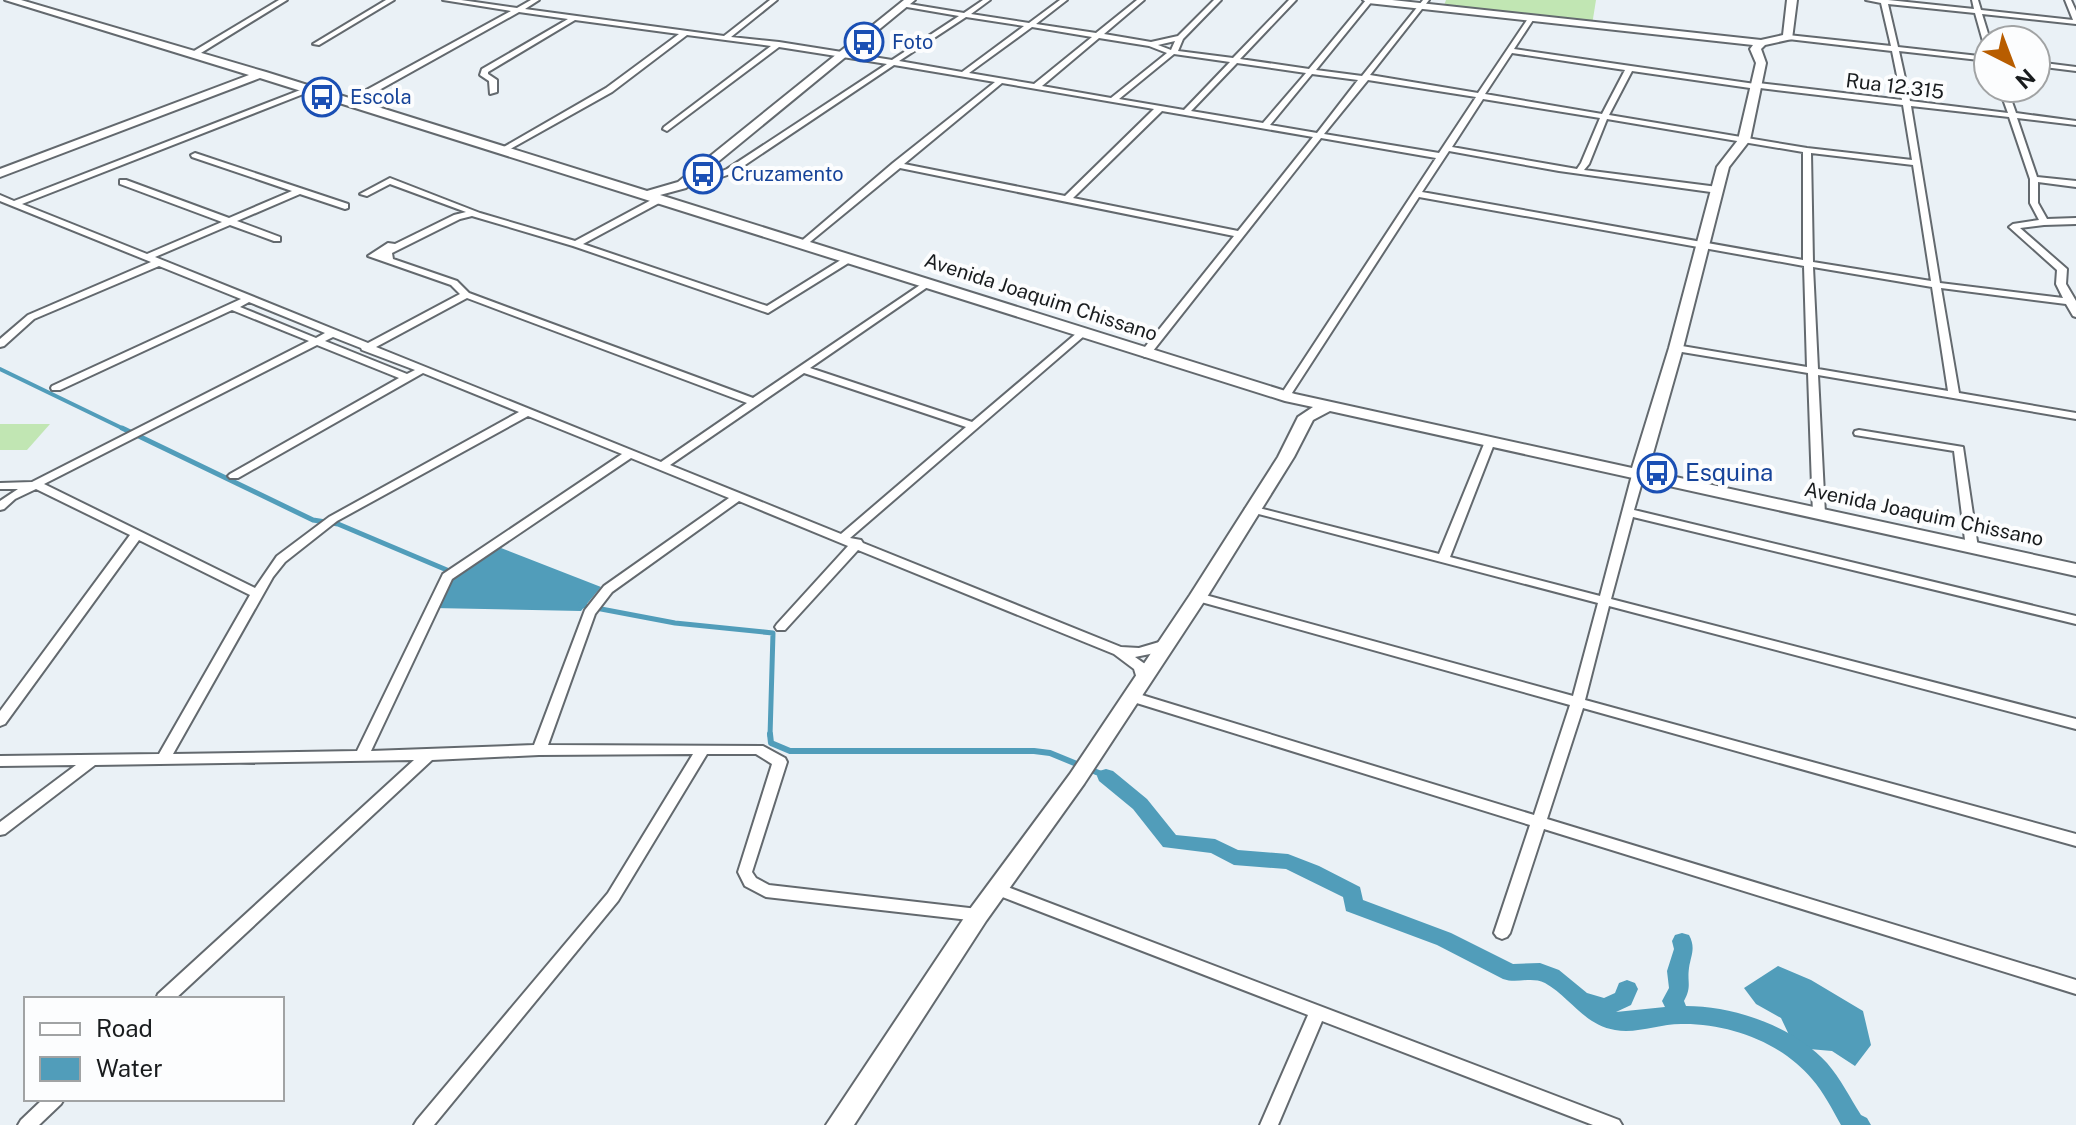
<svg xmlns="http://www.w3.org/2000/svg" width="2076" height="1125" font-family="'Public Sans',sans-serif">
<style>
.green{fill:#c1e6b3}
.water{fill:#519dba}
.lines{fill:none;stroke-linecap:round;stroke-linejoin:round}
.stream-far2{stroke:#519dba;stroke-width:4}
.stream-far1{stroke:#519dba;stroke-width:5}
.stream{stroke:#519dba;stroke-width:6}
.canal{fill:#519dba;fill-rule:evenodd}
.street-casing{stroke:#63696e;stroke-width:4}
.secondary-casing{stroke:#63696e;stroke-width:4}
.street{fill:#fff;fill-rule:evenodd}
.secondary{fill:#fff;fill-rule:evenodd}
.labels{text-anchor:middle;stroke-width:8;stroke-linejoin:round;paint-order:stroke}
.far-transit-label{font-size:20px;fill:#164399;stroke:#fcfdfe;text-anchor:start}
.far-street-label{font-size:20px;fill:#191c1e;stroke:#fcfdfe}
.transit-label{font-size:24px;fill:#164399;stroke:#fcfdfe;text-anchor:start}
</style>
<rect width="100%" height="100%" fill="#eaf1f6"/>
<g class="green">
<path d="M1446,0h150l-4,25 -149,-17z"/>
<path d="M0,424h50l-23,26h-27z"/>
</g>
<g class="water">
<path d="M496,546l105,41 -20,24 -148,-3 17,-30z"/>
<path d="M1778,966l33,14 52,31 8,34 -16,21 -23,-15 -23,-2 -19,-12 -9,-19 -25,-14 -12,-16z"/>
</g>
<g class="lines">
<path class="stream-far2" d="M0,369l126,61"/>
<g class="stream-far1">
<path d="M122,428l191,92 25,4 116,49"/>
<path d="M580,605l95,18 98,10 -3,103"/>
</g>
<path class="stream" d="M770,734l1,9 19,8h244l16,2 56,23"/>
<path class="canal" d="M1106,769l7,2 34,28 29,36 39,4 23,11 50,4 31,12 41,21 3,13 88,33 62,31 27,-1 19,7 28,23 17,5 11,-5 4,-10 8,-3 8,3 3,6 -7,16 -15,7 49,-5 -3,-6 7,-13 -2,-17 7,-22 -2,-8 3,-6 7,-2 7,2c7,13 2,20 0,33 -2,15 3,18 -5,33l2,5c49,0 108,21 141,57 14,16 23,35 34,52l6,3 4,7h-30c-9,-16 -17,-32 -29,-46 -31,-37 -84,-56 -131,-55 -22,0 -44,10 -66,6 -31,-5 -45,-33 -70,-47 -14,-7 -28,1 -42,-4l-66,-34 -91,-34 -3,-14 -57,-28 -52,-4 -23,-12 -48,-6 -30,-38 -34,-28 -2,-5 2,-5z"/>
<g class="street-casing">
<g id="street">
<path d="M279,0h8l-91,56 -7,-2z"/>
<path d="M386,0h8l-75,45 -6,-1z"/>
<path d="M443,0h18l56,8 14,-8h8l-14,9 199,27 46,-36h7l-46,37 48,5 113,18 67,-44 -58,-10 -1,-1 3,-2 61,10 19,-13h7l-19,14 58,9 31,-23h7l-31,24 60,9 41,-33h7l-40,34 47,8 27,-6 36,-36h7l-38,39 -5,12 55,7 56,-58h7l-56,59 69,10 57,-69h7l-57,70 46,6 61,-76h6l-59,75 108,18 49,-73 3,-2 3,2 -19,29 241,35 3,-1 144,17 -10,-49 -104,-12 -3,-2 3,-2 103,11 -10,-43 -15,-3h22l86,9 -2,-9h6l3,10 92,10 -8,-20h6l5,11v13l-94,-10 8,26h-2v7l-4,-2 -9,-32 -87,-9 10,43 90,10v4l-89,-10 11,50 98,12 -9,-25h8l9,25 60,8v4l-59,-7 20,59 39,4v6l-38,-5v21l9,16 29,-1v6l-32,1 -24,3 47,41 -1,15 10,17v16l-3,-1 -7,-12 -125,-16 18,105 117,20v6l-258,-44 7,139 -6,3 -4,-1 -2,-2 -5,-141 -132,-22 -5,-3 5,-3 131,22 -3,-101 -385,-69 -129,199 -1,2h-8l-1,-2 156,-238 -115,-20 -172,218 -4,1 -5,-3 1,-2 93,-116 -334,-68 -95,78h-6l-1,-2 95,-81 102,-81 -101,-17 -161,108c-16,6 -32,12 -48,6l1,-2h22l19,-8 160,-105 -108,-17 -112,84 -4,-2 1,-2 107,-81 -84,-11 -75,57 -107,60 -4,-2 1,-2 104,-60 73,-54 -104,-14 -87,52v2l9,6v12l-7,2 -1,-13 -9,-6 2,-6 86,-50 -49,-7 -165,92h-6v-4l163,-89zM966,17l58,9 -62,46 -63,-11zM1032,27l60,10 -58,47 -65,-11zM1099,38l50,8 18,7 -56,45 -69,-12zM1175,41l-4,9 -13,-5zM1512,53l113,17 -23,44 -117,-20zM1174,54l56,8 -46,48 -65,-11zM1237,63l69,10 -43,50 -72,-12zM1632,71l125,18 3,-1 143,17 9,55 -105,-12 -198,-33zM1312,74l46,6 -41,53 -47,-8zM1368,80l108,17 -37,56 -115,-19zM1002,83l152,26 -89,87 -161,-32zM1483,99l117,19 -19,45 -4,6 -125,-22zM1911,106l98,11 21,62v24l9,17 -26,4 -4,3 48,43 -1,14 7,14 -123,-15zM1162,111l151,26 -75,94 -165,-33zM1607,119l196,33v108l-381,-68 27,-41 110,20 159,22 4,-3 -4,-3 -134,-17 5,-6zM1811,153l102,12 18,116 -118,-19zM1813,267l119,20 16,104 -130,-22z"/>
<path d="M2036,62l40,5v4l-40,-5z"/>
<path d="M308,87l4,2 -1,2 -289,113 125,50 75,-32 -102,-38v-4h6l103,38 63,-27 -100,-34 -1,-2 4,-2 153,51v4l-3,1 -45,-15 -63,27 43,16v4h-6l-44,-16 -75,32 213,86 92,-49 -9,-9 -83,-29 20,-13 7,1 59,-29 12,-3 -76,-28 -23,12 -7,-2 30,-16 90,35 95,28 80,-43h6v4l-78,42 184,62 77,-48h6v4l-82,51 -195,-67 -101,-30 -12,3 -68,34 1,6 64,22 12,12 284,105 173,-117 3,1v4l-119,82 162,54 106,-90h6v4l-234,202 11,2 2,3 258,104 18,1 27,-8 5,1 1,3 -1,3 -21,7 -15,3 10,7 5,15 -2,3h-10l-4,-13 -20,-15 -256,-104 -73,80h-8l-2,-3 2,-3 71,-78 -109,-45 -127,91 -17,22 -47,131 215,1 22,12 2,4 -35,110 4,6 13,7 209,24 5,2 3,4 -3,4 -5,2 -212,-24 -21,-11 -7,-14 34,-108 -16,-10h-49l-89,147 -184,224h-20l3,-5 191,-227 85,-139 -154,1 -107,5 -257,239h-19l2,-5 256,-234 -319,5 -90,69 -5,1v-13l76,-57 -76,1v-10l159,-2 91,-159 -111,-55 -134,184 -5,2v-15l130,-176 -94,-46 -21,10 -11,10 -4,1v-9l18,-12h-18v-6l32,-1 277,-141 -77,-31 -172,80h-8l-1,-2 1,-2 189,-87 -82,-33 -125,53 -30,27 -4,1v-8l28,-24 123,-53 -151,-61v-6l14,6zM467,298l280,105 -86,59 -285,-115zM249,302l76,31 -9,5 -76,-31zM333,337l28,11 1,2 53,20 -8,4 -82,-33zM317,345l82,33 -169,96 -2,2 2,2h8l185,-105 96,39 -190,105 -52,39 -22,32 -211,-104zM804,373l162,54 -125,107 -171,-69zM528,416l94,38 -179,120 -86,177 -184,3 100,-177 12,-15 52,-41zM631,458l98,40 -125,88 -19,24 -51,135 -163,6 81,-172z"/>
<path d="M1859,430l104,17 15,101 -2,3 -4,1 -6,-4 -12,-97 -99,-16 -1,-2 1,-2z"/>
<path d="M1489,441l5,3 -44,113 150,39 32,-121 6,-3 6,3 -10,35 442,106v8l-443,-107 -22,82 465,120v10l-467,-123 -24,94 491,134v12l-493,-138 -36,111 529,161v14l-532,-165 -34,104 -3,4 -5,2 -5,-2 -3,-4 36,-108 -403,-125 -2,-3 2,-3 5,-2 402,123 36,-110 -376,-105 -2,-3 6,-4 375,103 25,-93 -351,-92 -2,-2 6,-3 188,48 45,-110z"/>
<path d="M997,883l622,237 3,5h-29l-271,-104 -44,104h-18l48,-110 -316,-122 -3,-4 3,-4z"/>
<path d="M43,1099h21l-3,5 -22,21h-21l3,-5z"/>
</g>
</g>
<g class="secondary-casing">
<path id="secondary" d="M5,0h16l245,72 381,119 31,-9 226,-182h11l-229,188 -26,7 635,199 337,74 37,-120 48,-181 21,-27 18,-77 -6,-14 3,-4 -385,-42 -5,-3h29l369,40 22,-5 4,-35h10l-5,39 -27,6 -4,4 5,14 -16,77 -21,27 -46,181 -35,123 428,93v12l-746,-165 -17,9 -19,37 -87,140 -123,187 -98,137 -132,204h-28l144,-216 100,-135 120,-179 88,-138 20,-40 15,-10 -28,-6 -1025,-323 -260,99v-8l249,-94z"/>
</g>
<use href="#street" class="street"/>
<use href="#secondary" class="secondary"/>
</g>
<defs>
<g id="bus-ring" transform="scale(2)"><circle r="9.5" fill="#fcfdfe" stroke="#1a4fb4" stroke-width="1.5"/><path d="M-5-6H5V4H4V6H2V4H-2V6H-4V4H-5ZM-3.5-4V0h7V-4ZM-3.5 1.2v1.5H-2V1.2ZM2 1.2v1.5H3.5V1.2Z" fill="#1a4fb4"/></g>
</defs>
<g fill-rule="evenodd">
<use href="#bus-ring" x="864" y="42"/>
<use href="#bus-ring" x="322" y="97"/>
<use href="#bus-ring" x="703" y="174"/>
<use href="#bus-ring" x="1657" y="473"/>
</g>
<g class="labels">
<g class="far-transit-label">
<text x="892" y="49">Foto</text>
<text x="350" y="104">Escola</text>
<text x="731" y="181">Cruzamento</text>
</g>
<g class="far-street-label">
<text transform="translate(1895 86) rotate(7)" y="7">Rua 12.315</text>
<text transform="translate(1041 297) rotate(18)" y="7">Avenida Joaquim Chissano</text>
<text transform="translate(1924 514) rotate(12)" y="7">Avenida Joaquim Chissano</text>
</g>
<g class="transit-label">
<text x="1685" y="481">Esquina</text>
</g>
</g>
<rect x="24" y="997" width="260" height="104" fill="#fcfdfe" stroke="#a1a3a4" stroke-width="2"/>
<rect x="40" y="1023" width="40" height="12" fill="#ffffff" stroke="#a1a3a4" stroke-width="2"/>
<text x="96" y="1037" font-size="24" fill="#191c1e">Road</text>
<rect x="40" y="1057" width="40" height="24" fill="#519dba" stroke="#a1a3a4" stroke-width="2"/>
<text x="96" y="1077" font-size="24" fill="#191c1e">Water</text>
<g transform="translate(2012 64) rotate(138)"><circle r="38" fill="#fcfdfe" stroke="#a1a3a4" stroke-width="2"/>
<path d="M0-6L14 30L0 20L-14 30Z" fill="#b85d00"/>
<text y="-12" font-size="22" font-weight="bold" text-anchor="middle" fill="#191c1e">N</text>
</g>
</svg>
